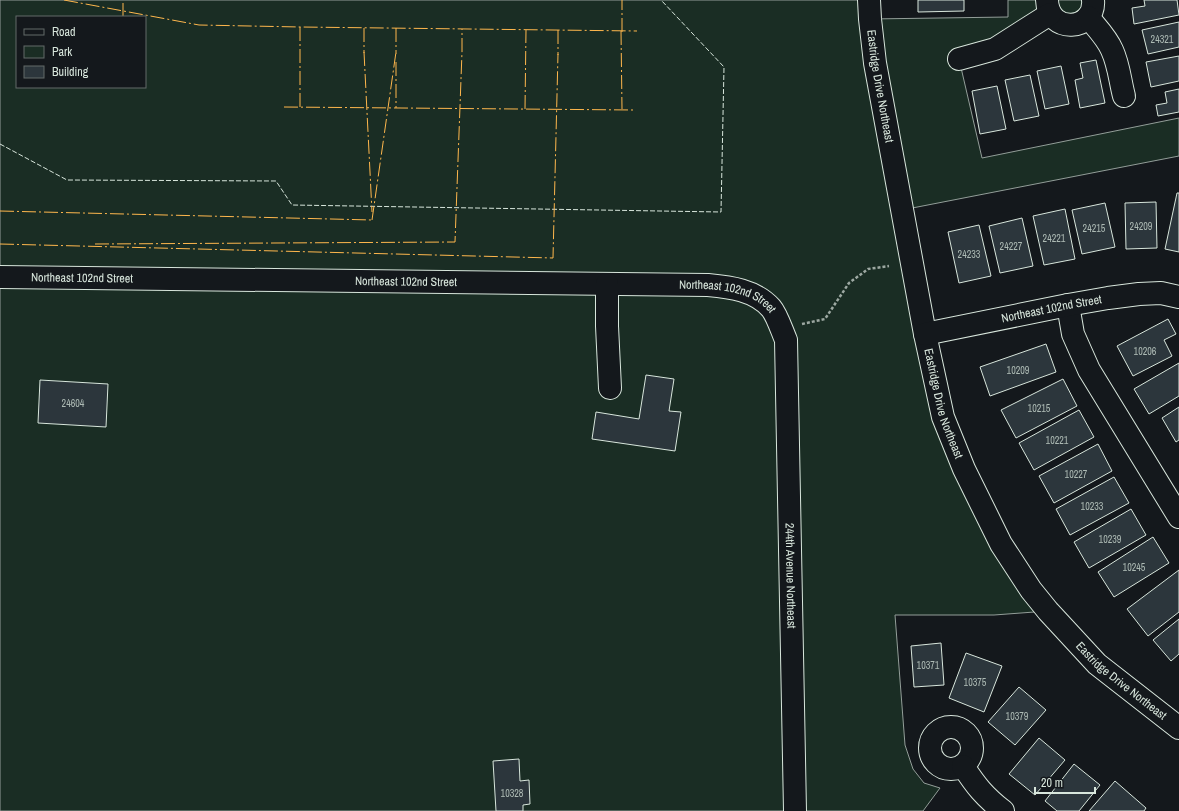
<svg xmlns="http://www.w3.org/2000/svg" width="1179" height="811" font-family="'Archivo Narrow',sans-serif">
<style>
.green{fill:#1a2d24;stroke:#939e99;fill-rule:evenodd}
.building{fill:#2c363c;stroke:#d8e6dc}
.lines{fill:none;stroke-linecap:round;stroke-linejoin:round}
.minor-casing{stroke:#d8e6dc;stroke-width:24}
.path{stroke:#9da8a2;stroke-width:2.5;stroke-dasharray:3 2;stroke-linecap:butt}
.minor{stroke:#14181c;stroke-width:22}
.fence{stroke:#d8e6dc;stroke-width:1;stroke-dasharray:5 2;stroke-linecap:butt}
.power{stroke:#ffb74d;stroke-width:1;stroke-dasharray:14 3 2 3;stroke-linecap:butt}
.labels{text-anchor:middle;stroke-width:3;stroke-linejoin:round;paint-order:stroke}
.number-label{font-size:10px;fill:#adbab4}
.street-label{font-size:12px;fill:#d8e6dc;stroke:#14181c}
</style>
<rect width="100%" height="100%" fill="#14181c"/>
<path class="green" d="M0,0h869l1,19 138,-2v-17h85l-32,24 -102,35 23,99 197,-40v38l-277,54 41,207 105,194 -54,4h-99l10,130 8,24 11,14 16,5 -17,23h-923zM17,17h128v70h-128z"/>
<g class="building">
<path d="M918,0h46v11l-46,1z"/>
<path d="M1144,0h33l2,15 -45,9 -2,-16 13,-2z"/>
<path d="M1179,22v25l-31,7 -6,-24z"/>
<path d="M1179,56v25l-28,6 -5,-25z"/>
<path d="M1096,60l9,43 -25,5 -5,-28 8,-2 -3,-15z"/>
<path d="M1061,66l8,38 -24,5 -8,-38z"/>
<path d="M1030,75l9,41 -25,5 -9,-41z"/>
<path d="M997,86l9,43 -26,5 -8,-43z"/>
<path d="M1179,89v23l-21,4 -2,-11 11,-2 -2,-11z"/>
<path d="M1177,193h2v59l-14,-3z"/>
<path d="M1156,202l1,46 -31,1 -1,-46z"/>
<path d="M1105,203l10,44 -33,7 -10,-44z"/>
<path d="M1065,209l10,50 -31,6 -11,-49z"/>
<path d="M1022,218l11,48 -33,7 -11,-47z"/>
<path d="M979,225l12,51 -32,7 -11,-51z"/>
<path d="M1168,319l8,15 -12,6 8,16 -39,20 -16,-30z"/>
<path d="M1046,344l10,28 -66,24 -10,-29z"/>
<path d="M1179,363v33l-30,18 -15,-25z"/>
<path d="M646,375l28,4 -5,32 12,1 -6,39 -83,-12 4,-27 43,7z"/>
<path d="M1063,379l14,27 -61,32 -15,-28z"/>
<path d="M40,380l68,4 -2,43 -68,-4z"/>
<path d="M1179,407v33l-3,2 -14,-24z"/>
<path d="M1079,410l15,27 -60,33 -15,-27z"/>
<path d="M1098,444l14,27 -58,32 -15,-27z"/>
<path d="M1114,477l15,26 -59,32 -14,-26z"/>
<path d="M1131,509l15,26 -57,33 -15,-26z"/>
<path d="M1153,537l16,26 -55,34 -16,-25z"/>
<path d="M1179,570v42l-31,24 -21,-27z"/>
<path d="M1179,619v35l-8,7 -18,-21z"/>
<path d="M941,643l3,42 -30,2 -3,-41z"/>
<path d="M966,653l36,13 -18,46 -35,-14z"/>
<path d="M1019,687l27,23 -31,35 -27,-23z"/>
<path d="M1039,738l26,22 -30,35 -26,-21z"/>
<path d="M519,759l1,22 9,-1 1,24 -7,1v6h-27l-3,-50z"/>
<path d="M1074,764l26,21 -21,26h-22l-12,-10z"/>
<path d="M1115,781l31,27 -2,3h-55z"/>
</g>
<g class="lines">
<g class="minor-casing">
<g id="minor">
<path id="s1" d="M869,0l1,19 5,44 50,271 18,83 21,52 37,75 30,46 17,21 49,53 82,64"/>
<path d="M1047,0c1,35 49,31 46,0"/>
<path d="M1088,17c9,11 19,21 24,33 7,15 8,31 12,46"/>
<path d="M959,59l36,-10 55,-35"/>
<path id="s2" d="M0,277l708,8c22,2 47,5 63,23 6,7 11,23 15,32l9,471"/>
<path d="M607,284v42l3,62"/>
<path d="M1068,305l5,29 16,36 90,147"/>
<path id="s3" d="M925,334l143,-29 40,-7 31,-4 22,-1 18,4"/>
<circle cx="951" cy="748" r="21"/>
<path d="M963,766c13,20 21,30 40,45"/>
</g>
</g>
<path class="path" d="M802,324l23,-5 24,-36 19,-14 21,-3"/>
<use href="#minor" class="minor"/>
<path class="fence" d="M0,144l67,36 209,1 16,24 429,7 3,-145 -63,-67"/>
<g class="power">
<path d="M64,0l135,25 101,2 337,4"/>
<path d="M123,17v-17"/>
<path d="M364,28v25"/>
<path d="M396,28v26"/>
<path d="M558,30v25"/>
<path d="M621,31l1,78"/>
<path d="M622,32v-32"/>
<path d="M364,52l8,160"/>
<path d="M462,52v-23"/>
<path d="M396,62v46"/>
<path d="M284,107l350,3"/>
<path d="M300,107v-80"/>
<path d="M525,109l1,-79"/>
<path d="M0,211l372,9"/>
<path d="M372,220l24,-168"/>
<path d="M0,244l553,14 5,-204"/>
<path d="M95,244l360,-2 7,-190"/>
</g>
</g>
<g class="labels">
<g class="number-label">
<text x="1162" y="43">24321</text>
<text x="1141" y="230">24209</text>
<text x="1094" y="232">24215</text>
<text x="1054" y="242">24221</text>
<text x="1011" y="250">24227</text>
<text x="969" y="258">24233</text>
<text x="1145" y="355">10206</text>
<text x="1018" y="374">10209</text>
<text x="73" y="407">24604</text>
<text x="1039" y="412">10215</text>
<text x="1057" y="444">10221</text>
<text x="1076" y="478">10227</text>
<text x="1092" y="510">10233</text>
<text x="1110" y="543">10239</text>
<text x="1134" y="571">10245</text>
<text x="928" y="669">10371</text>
<text x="975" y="686">10375</text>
<text x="1017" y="720">10379</text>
<text x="512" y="797">10328</text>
</g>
<g class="street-label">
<text dy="4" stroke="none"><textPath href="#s1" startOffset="87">Eastridge Drive Northeast</textPath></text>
<text dy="4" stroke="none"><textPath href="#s2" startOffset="82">Northeast 102nd Street</textPath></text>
<text dy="4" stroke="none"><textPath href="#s2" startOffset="406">Northeast 102nd Street</textPath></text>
<text dy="4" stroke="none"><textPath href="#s2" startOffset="730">Northeast 102nd Street</textPath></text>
<text dy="4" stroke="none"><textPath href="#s3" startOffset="129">Northeast 102nd Street</textPath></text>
<text dy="4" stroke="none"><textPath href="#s1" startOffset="411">Eastridge Drive Northeast</textPath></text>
<text dy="4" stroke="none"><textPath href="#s2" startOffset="1048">244th Avenue Northeast</textPath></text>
<text dy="4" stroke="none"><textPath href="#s1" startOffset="747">Eastridge Drive Northeast</textPath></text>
</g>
</g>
<rect x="16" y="16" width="130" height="72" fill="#14181c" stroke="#626a69"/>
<rect x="24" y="29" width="20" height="6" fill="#14181c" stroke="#626a69"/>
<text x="52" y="36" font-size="12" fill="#d8e6dc">Road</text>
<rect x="24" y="46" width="20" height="12" fill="#1a2d24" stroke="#626a69"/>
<text x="52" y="56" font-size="12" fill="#d8e6dc">Park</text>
<rect x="24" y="66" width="20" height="12" fill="#2c363c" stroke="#626a69"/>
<text x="52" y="76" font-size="12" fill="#d8e6dc">Building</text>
<path d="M1035 787v6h60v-6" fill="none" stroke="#d8e6dc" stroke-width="2"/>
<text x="1041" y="787" font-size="12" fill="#d8e6dc" stroke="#14181c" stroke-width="3" paint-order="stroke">20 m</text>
</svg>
